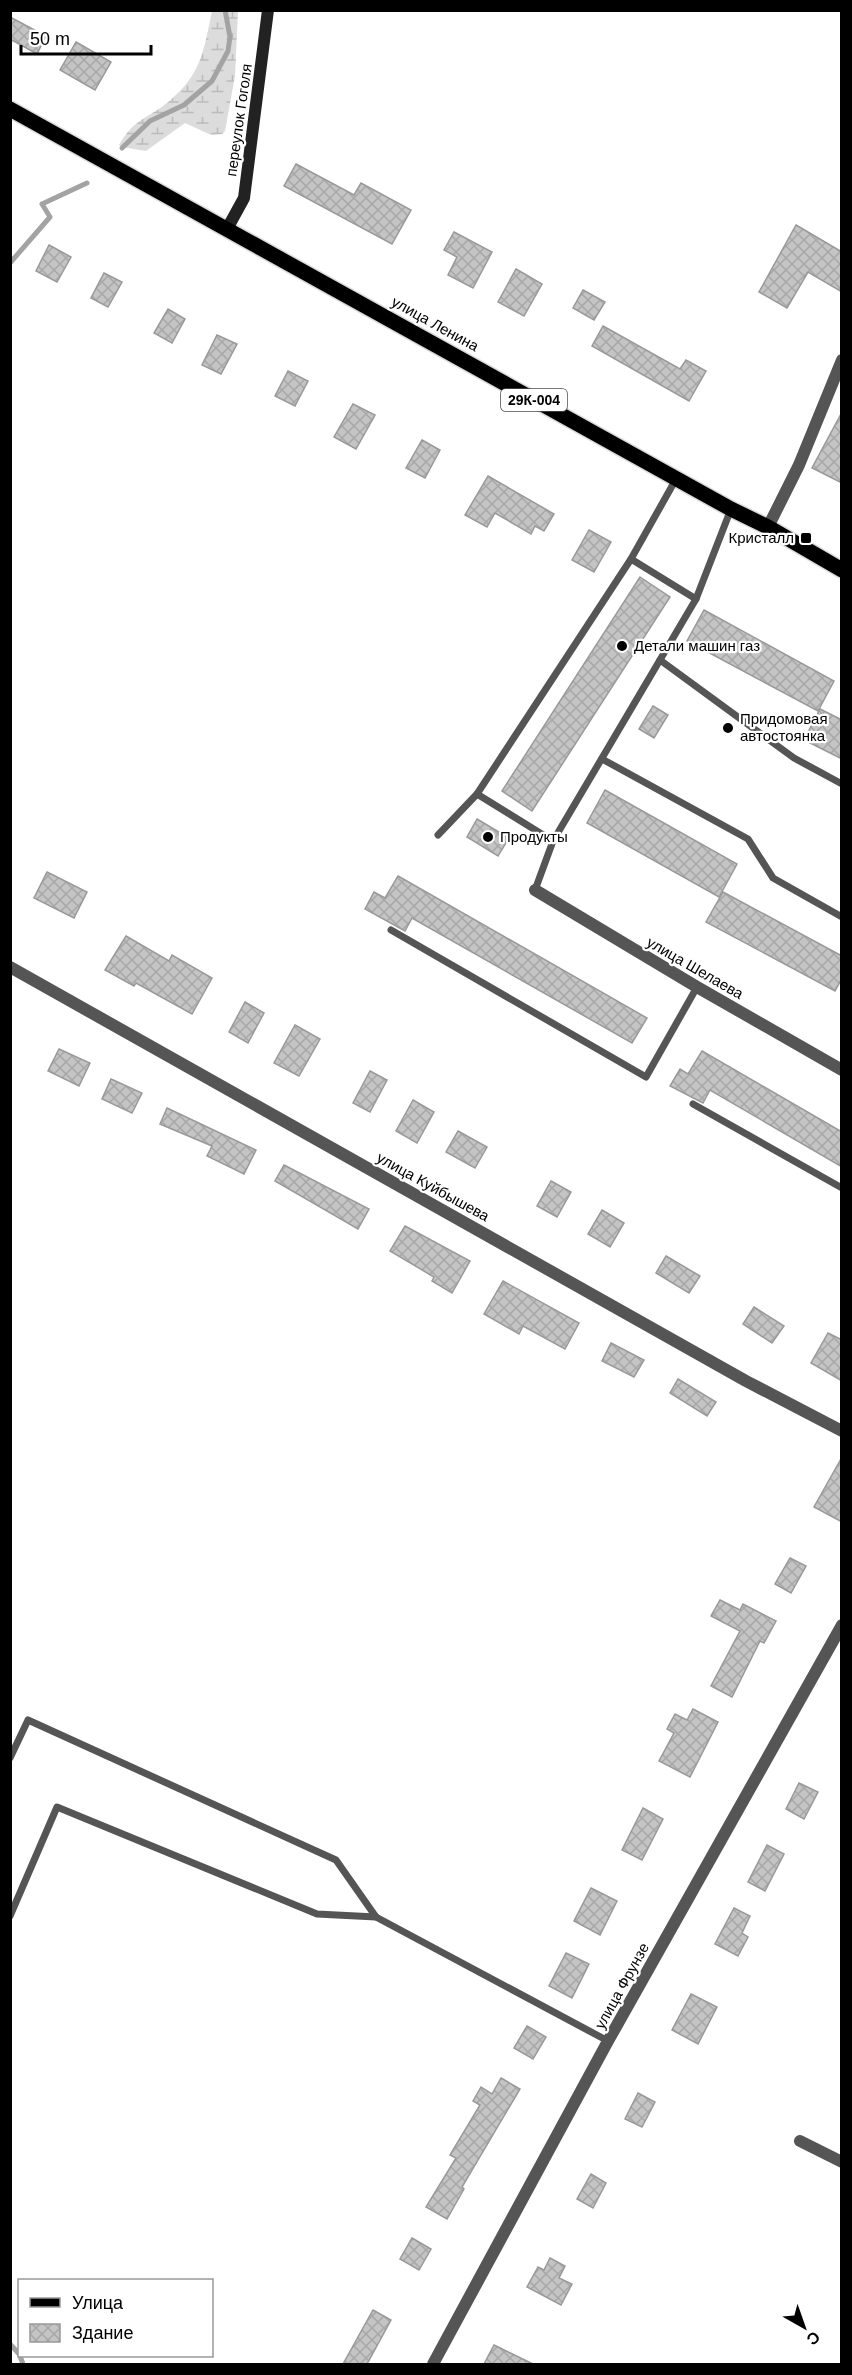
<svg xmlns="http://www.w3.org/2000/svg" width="852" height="2375" font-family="Helvetica,sans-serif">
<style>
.wetland{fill:url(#wetland-marsh)}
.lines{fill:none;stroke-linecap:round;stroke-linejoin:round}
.stream{stroke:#a3a3a3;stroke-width:5}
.building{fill:url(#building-cross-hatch);stroke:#999;stroke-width:1.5}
.primary-casing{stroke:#dbdbdb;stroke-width:18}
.lane{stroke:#555;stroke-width:7}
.street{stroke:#555;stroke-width:12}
.secondary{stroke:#222;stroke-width:12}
.primary{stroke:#000;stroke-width:15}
.poi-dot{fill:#000;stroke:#fff;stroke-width:2}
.labels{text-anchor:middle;stroke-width:4.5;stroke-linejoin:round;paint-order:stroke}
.shield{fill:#fff;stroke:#4c4c4c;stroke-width:1.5}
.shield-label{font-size:14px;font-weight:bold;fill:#000}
.street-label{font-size:15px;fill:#000;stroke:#fff}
.poi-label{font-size:15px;fill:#000;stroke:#fff;text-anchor:start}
</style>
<defs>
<pattern id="wetland-marsh" width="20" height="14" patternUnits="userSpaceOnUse" patternTransform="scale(1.5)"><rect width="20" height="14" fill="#dcdcdc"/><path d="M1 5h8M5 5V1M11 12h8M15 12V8" fill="none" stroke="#bbb"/></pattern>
<pattern id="building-cross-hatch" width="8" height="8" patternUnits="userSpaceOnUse" patternTransform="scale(1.5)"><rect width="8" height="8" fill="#c4c4c4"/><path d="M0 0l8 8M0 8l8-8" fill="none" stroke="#a7a7a7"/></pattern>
</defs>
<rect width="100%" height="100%" fill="#fff"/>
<path class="wetland" d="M212,11h26l-3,65 -10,55 -3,3 -11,1 -26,-12 -39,28 -24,-4 -3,-2c14,-24 23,-24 44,-39 38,-29 40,-52 49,-95z"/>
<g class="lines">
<g class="stream">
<path d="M122,148l28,-27 34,-16 28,-24 16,-30 2,-14 -5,-27"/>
<path d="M10,263l40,-46 -8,-13 45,-21"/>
<path d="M10,2344l10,11"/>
<path d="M20,2356l3,8"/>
</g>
</g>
<g class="building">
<path d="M10,17l36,19 -9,18 -27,-15z"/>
<path d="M76,42l35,20 -16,28 -35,-20z"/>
<path d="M296,164l58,31 7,-12 50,27 -19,34 -108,-58z"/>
<path d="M796,225l46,27v40l-34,-20 -21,36 -28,-16z"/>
<path d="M454,232l38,20 -19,36 -25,-13 9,-18 -13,-7z"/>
<path d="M49,245l22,12 -14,25 -21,-11z"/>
<path d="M516,269l26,15 -18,32 -26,-14z"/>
<path d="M104,273l18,9 -14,25 -17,-9z"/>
<path d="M583,290l22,12 -11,18 -21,-12z"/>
<path d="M168,309l17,10 -13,24 -18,-10z"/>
<path d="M603,326l77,43 6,-9 20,11 -17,30 -97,-55z"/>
<path d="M217,335l20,9 -16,30 -19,-9z"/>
<path d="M288,371l20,10 -13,25 -20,-10z"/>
<path d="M353,404l22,11 -19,34 -22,-12z"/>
<path d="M842,412v71l-30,-15z"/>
<path d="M422,440l18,10 -15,28 -19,-10z"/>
<path d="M488,476l66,38 -10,17 -9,-5 -4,8 -36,-21 -8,14 -22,-12z"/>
<path d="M589,530l22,12 -17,30 -22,-12z"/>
<path d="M640,577l30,20 -138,214 -30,-20z"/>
<path d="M704,610l130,71 -16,30 -131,-70z"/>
<path d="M653,706l15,9 -14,23 -15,-9z"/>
<path d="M820,709l22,11v39l-38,-19z"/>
<path d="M605,790l132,74 -18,33 -132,-74z"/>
<path d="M477,819l32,19 -11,18 -31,-19z"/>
<path d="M47,872l40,20 -13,26 -40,-20z"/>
<path d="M398,876l249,142 -15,25 -220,-125 -7,13 -40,-22 9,-17 11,6z"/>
<path d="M723,892l119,64v22l-7,13 -129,-69z"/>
<path d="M126,936l43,25 3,-6 40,23 -20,36 -56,-31 -2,3 -29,-16z"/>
<path d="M245,1002l19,11 -16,30 -19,-11z"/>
<path d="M295,1025l25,14 -21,37 -25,-13z"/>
<path d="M59,1049l31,14 -11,23 -31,-15z"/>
<path d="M702,1051l140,81v35l-132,-77 -7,13 -33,-17 10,-17 8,5z"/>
<path d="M370,1071l17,9 -17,32 -17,-9z"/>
<path d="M111,1079l31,14 -10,20 -30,-14z"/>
<path d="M413,1100l21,12 -17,31 -21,-12z"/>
<path d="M167,1108l89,42 -12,24 -37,-18 5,-10 -52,-22z"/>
<path d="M458,1131l29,16 -12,21 -29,-16z"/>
<path d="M284,1165l85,44 -11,20 -83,-48z"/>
<path d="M551,1181l20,11 -14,25 -20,-11z"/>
<path d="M602,1210l22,13 -14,24 -22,-13z"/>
<path d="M405,1226l65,35 -18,32 -20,-12 2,-4 -44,-26z"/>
<path d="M666,1256l34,20 -11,17 -33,-20z"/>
<path d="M503,1281l76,42 -14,26 -42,-23 -4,8 -35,-20z"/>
<path d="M754,1307l30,19 -12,17 -29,-19z"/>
<path d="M828,1333l14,7v41l-31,-18z"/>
<path d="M611,1343l33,17 -10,17 -32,-16z"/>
<path d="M678,1379l38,23 -9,14 -37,-23z"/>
<path d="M842,1457v65l-28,-15z"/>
<path d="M790,1558l16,8 -15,27 -16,-9z"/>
<path d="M720,1600l20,10 3,-6 33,17 -12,22 -4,-2 -28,56 -21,-11 29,-55 -29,-15z"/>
<path d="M693,1709l25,13 -28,55 -31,-16 15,-28 -7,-4 8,-15 12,6z"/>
<path d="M799,1783l19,9 -14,27 -18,-10z"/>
<path d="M643,1808l20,11 -21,41 -20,-10z"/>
<path d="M767,1845l17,9 -19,37 -17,-9z"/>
<path d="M591,1888l26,13 -17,34 -26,-14z"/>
<path d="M734,1908l16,8 -8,17 6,4 -10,19 -23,-12z"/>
<path d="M566,1953l23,11 -17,34 -23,-12z"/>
<path d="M691,1994l26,13 -19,37 -26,-14z"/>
<path d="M527,2026l19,11 -13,22 -19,-11z"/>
<path d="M501,2078l19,11 -58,98 2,2 -17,30 -21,-12 30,-49 -6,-3 30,-50 -7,-4 8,-14 11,7z"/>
<path d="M638,2093l17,9 -13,25 -17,-8z"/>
<path d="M591,2174l15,9 -13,25 -16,-9z"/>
<path d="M412,2238l19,11 -12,21 -19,-11z"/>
<path d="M550,2258l15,8 -6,12 13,6 -11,21 -34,-18 11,-20 6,3z"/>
<path d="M373,2310l18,10 -24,44h-24z"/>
<path d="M494,2345l39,19h-49z"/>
</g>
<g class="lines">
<g class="primary-casing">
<path id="primary" d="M10,109l721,400 37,18 74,43"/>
</g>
<g class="lane">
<path d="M631,559l65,40"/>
<path d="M660,660l134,98 48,26"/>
<path d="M602,759l146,80 25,39 69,39"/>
<path d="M438,835l39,-41"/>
<path d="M553,841l-76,-47 154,-235 45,-80"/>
<path d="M535,890l18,-49 143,-242 35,-90"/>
<path d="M391,930l255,147 51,-90"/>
<path d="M693,1104l149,84"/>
<path d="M10,1758l18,-38 308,140 40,57 232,124"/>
<path d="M10,1916l47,-109 260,107 59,3"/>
</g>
<g class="street">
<path d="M768,527l31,-62 43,-105"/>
<path d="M535,890l162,97 145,83"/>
<path d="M10,967l736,414 96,50"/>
<path d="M800,2141l42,21"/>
<path d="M433,2364l175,-323 234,-416"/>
</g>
<path class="secondary" d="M227,229l17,-31 24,-188"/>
<use href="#primary" class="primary"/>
</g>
<g class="poi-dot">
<rect x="800" y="532" width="12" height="12" rx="3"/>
<circle cx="622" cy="646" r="6"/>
<circle cx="728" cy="728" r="6"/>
<circle cx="488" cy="837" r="6"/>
</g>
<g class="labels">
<rect class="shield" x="501" y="389" width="66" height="22" rx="4.5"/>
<g class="shield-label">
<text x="534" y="405">29К-004</text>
</g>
<g class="street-label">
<text transform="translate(239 120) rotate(-82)" y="5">переулок Гоголя</text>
<text transform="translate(435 324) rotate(29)" y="5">улица Ленина</text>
<text transform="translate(695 968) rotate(30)" y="5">улица Шелаева</text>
<text transform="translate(433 1187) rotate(29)" y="5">улица Куйбышева</text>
<text transform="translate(622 1986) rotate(-61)" y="5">улица Фрунзе</text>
</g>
<g class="poi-label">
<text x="794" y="543" text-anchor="end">Кристалл</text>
<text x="634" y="651">Детали машин газ</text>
<text x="740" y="724">Придомовая<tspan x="740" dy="17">автостоянка</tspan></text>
<text x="500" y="842">Продукты</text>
</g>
</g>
<rect width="852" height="2375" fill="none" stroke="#000000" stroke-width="24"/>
<rect x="18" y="2279" width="195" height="78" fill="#ffffff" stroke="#999999" stroke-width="1.5"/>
<rect x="30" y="2298" width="30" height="9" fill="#000000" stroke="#999999" stroke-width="1.5"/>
<text x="72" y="2309" font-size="18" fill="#000000">Улица</text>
<rect x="30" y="2324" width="30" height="18" fill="url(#building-cross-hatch)" stroke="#999999" stroke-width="1.5"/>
<text x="72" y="2339" font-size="18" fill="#000000">Здание</text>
<g transform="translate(804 2327) rotate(140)" stroke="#ffffff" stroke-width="4.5" paint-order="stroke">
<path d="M0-4.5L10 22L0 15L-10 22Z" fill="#000000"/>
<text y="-9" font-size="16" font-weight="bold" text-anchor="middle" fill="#000000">С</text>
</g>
<path d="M21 45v9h130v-9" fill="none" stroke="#000000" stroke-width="3"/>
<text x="30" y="45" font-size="18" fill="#000000" stroke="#ffffff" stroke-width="4.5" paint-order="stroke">50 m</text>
</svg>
